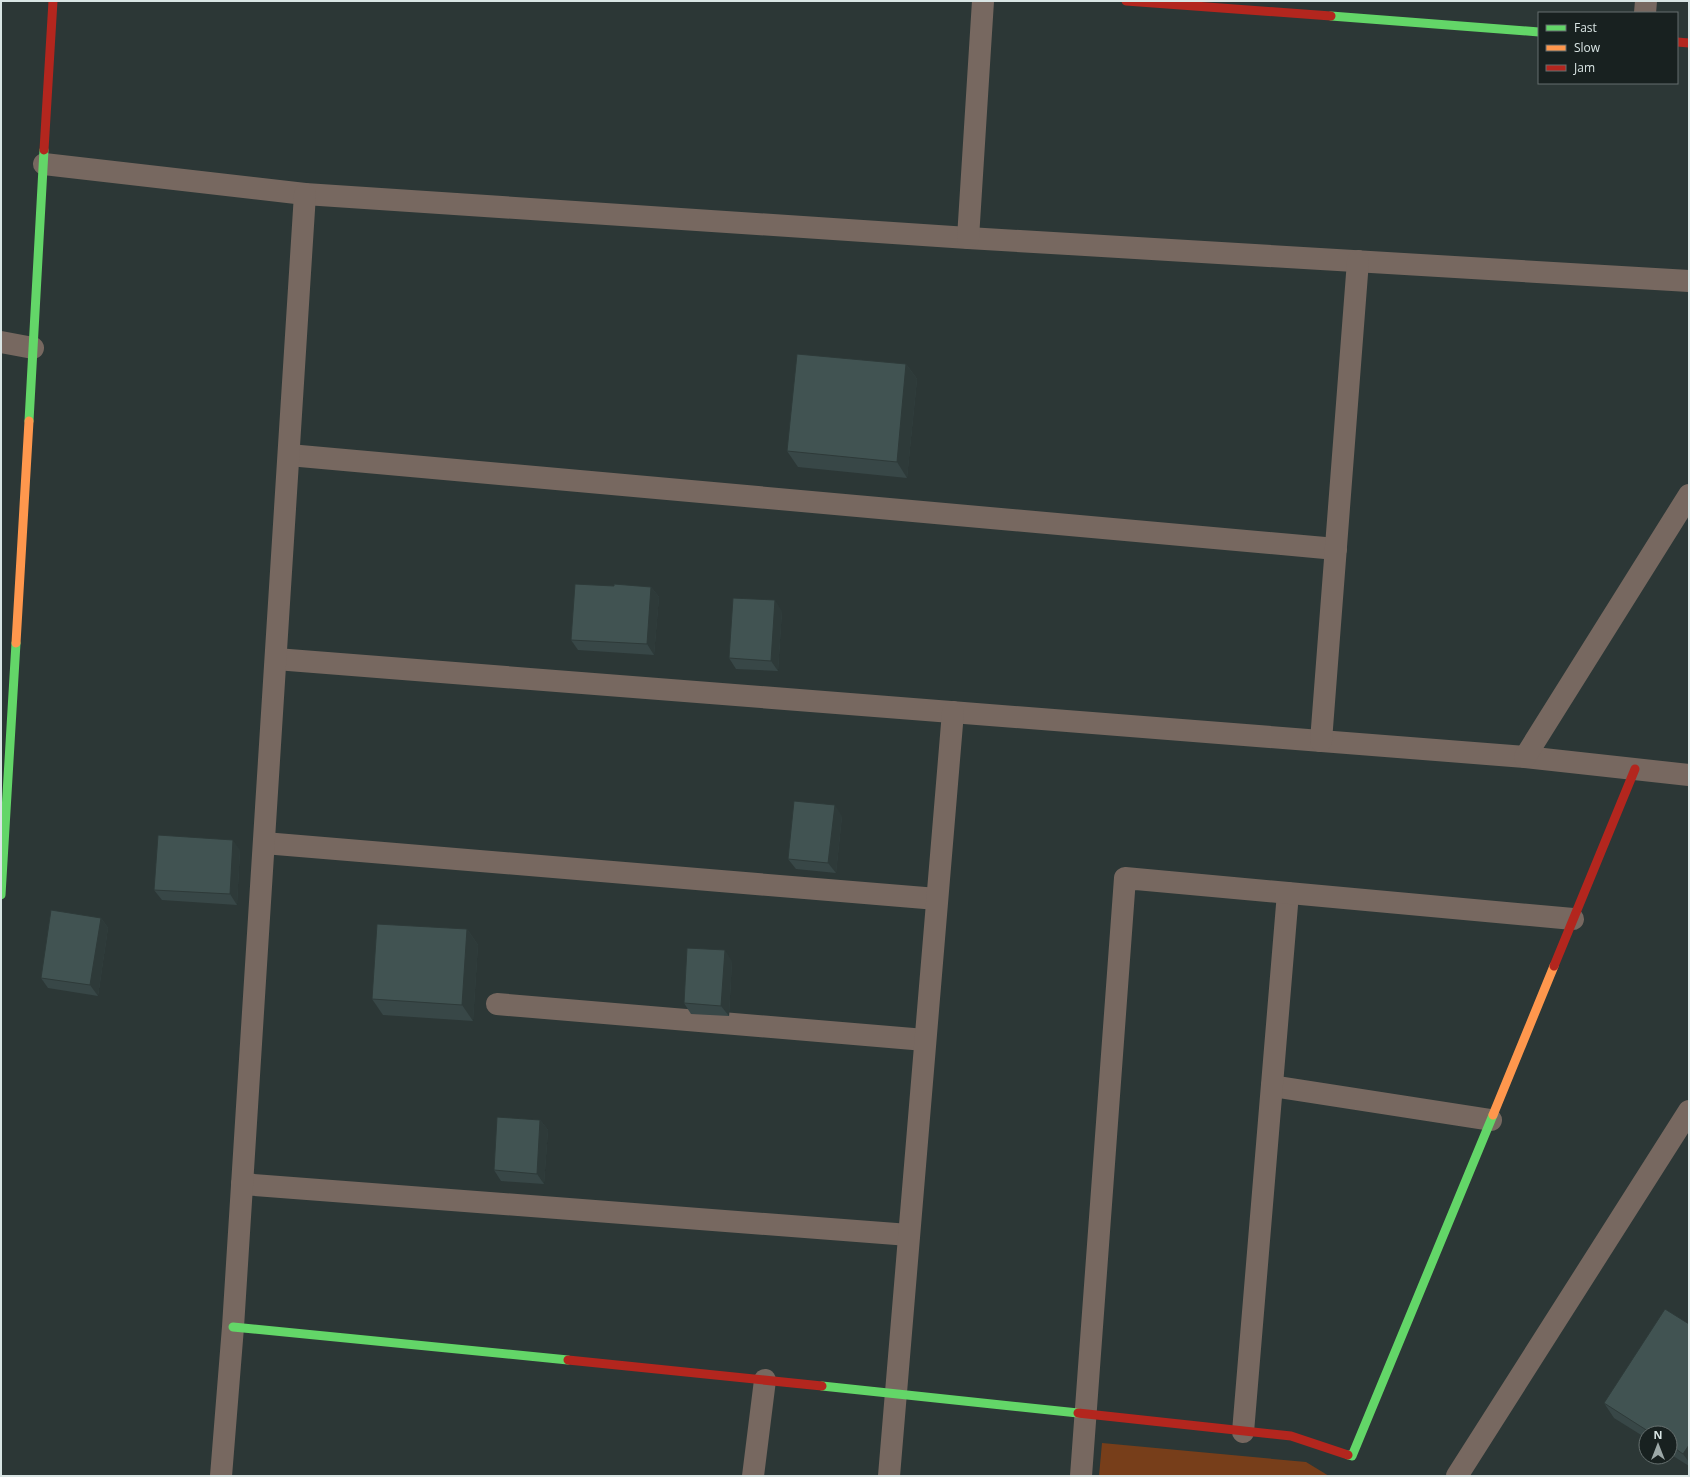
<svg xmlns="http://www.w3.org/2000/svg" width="1690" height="1477" font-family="'Open Sans',sans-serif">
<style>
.green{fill:#773e1a}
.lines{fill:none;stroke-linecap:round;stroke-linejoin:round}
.street{stroke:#776860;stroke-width:22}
.fast{stroke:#63d668;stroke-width:9}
.slow{stroke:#ff974d;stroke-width:9}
.jam{stroke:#b3261e;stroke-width:9}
.wall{fill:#384747}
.shaded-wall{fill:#2e3a39}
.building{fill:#415352;stroke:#2e3a39}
</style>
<rect width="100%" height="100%" fill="#2c3736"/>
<path class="green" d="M1102,1443l204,19 23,14h-230z"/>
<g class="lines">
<g class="street">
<path d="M1645,13l1,-12"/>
<path d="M44,164l261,30 663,44 721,43"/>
<path d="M968,238l15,-237"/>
<path d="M1,342l32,6"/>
<path d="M289,455l1047,94"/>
<path d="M276,659l1249,98 164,18"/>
<path d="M1321,741l37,-480"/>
<path d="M1525,757l164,-262"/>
<path d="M264,843l673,56"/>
<path d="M497,1004l428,36"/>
<path d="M1272,1086l219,34"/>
<path d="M242,1184l667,51"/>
<path d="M1243,1432l45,-539"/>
<path d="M221,1476l12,-149 72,-1133"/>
<path d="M753,1476l12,-96"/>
<path d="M889,1476l64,-764"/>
<path d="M1081,1476l44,-598 448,41"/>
<path d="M1457,1476l232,-365"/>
</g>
<g class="fast">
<path d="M1331,16l208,16"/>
<path d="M29,421l15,-271"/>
<path d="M1,895l15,-252"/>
<path d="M233,1327l335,33"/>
<path d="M822,1386l256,27"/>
<path d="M1348,1455l4,1 141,-341"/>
</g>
<g class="slow">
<path d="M16,643l13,-222"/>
<path d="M1493,1115l61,-149"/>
</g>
<g class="jam">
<path d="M1126,1l205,15"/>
<path d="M1677,42l12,1"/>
<path d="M44,150l9,-149"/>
<path d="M1554,966l81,-197"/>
<path d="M568,1360l254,26"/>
<path d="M1078,1413l213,23 57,19"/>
</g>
</g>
<g class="wall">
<path d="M906,364l11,15 -10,99 -109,-11 -11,-16z"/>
<path d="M614,586l37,1 8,10 -5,58 -76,-5 -7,-10z"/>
<path d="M782,611l-4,60 -42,-2 -7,-11z"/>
<path d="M842,816l-6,57 -40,-4 -8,-10z"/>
<path d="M240,850l-3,55 -75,-5 -8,-10z"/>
<path d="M101,918l7,10 -10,68 -50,-8 -7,-10z"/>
<path d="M467,929l11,16 -5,76 -90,-6 -11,-16z"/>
<path d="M732,961l-3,55 -38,-2 -7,-11z"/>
<path d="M540,1120l8,10 -4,54 -43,-3 -7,-11z"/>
<path d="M1689,1324v142l-19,-12v-21h-24v5l-32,-20 -10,-15z"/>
</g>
<g class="shaded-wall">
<path d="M906,364l11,15 -10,99 -10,-16z"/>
<path d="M651,587l8,10 -5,58 -7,-11z"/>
<path d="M775,600l7,11 -4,60 -7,-10z"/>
<path d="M835,805l7,11 -6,57 -8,-10z"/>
<path d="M233,840l7,10 -3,55 -7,-11z"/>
<path d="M101,918l7,10 -10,68 -8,-11z"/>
<path d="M467,929l11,16 -5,76 -11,-16z"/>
<path d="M725,950l7,11 -3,55 -8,-10z"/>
<path d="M540,1120l8,10 -4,54 -7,-10z"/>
<path d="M1689,1445v17l-6,-8z"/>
</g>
<g class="building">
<path d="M797,354l109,10 -9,98 -110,-11z"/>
<path d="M575,584l39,2v-2l37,3 -4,57 -76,-4z"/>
<path d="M733,598l42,2 -4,61 -42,-3z"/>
<path d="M794,801l41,4 -7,58 -40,-4z"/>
<path d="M158,835l75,5 -3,54 -76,-4z"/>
<path d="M51,910l50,8 -11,67 -49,-7z"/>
<path d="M377,924l90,5 -5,76 -90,-6z"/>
<path d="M687,948l38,2 -4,56 -37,-3z"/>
<path d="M497,1117l43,3 -3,54 -43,-4z"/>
<path d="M1665,1309l24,15v121l-6,9 -13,-9v-12h-19l-47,-30z"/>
</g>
<rect width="1690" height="1477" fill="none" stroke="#d9e5e4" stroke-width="4"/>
<rect x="1538" y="12" width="140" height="72" fill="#182120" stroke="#656f6e"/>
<rect x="1546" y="25" width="20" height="6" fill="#63d668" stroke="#656f6e"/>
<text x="1574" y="32" font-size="12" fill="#d9e5e4">Fast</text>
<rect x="1546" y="45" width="20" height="6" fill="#ff974d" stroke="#656f6e"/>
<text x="1574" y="52" font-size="12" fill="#d9e5e4">Slow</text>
<rect x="1546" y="65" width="20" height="6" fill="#b3261e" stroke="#656f6e"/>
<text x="1574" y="72" font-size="12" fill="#d9e5e4">Jam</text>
<g transform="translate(1658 1445)"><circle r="19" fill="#182120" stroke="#656f6e"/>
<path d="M0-3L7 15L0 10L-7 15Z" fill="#9ca8a7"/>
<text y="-6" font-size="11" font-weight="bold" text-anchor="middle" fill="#d9e5e4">N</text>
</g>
</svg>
